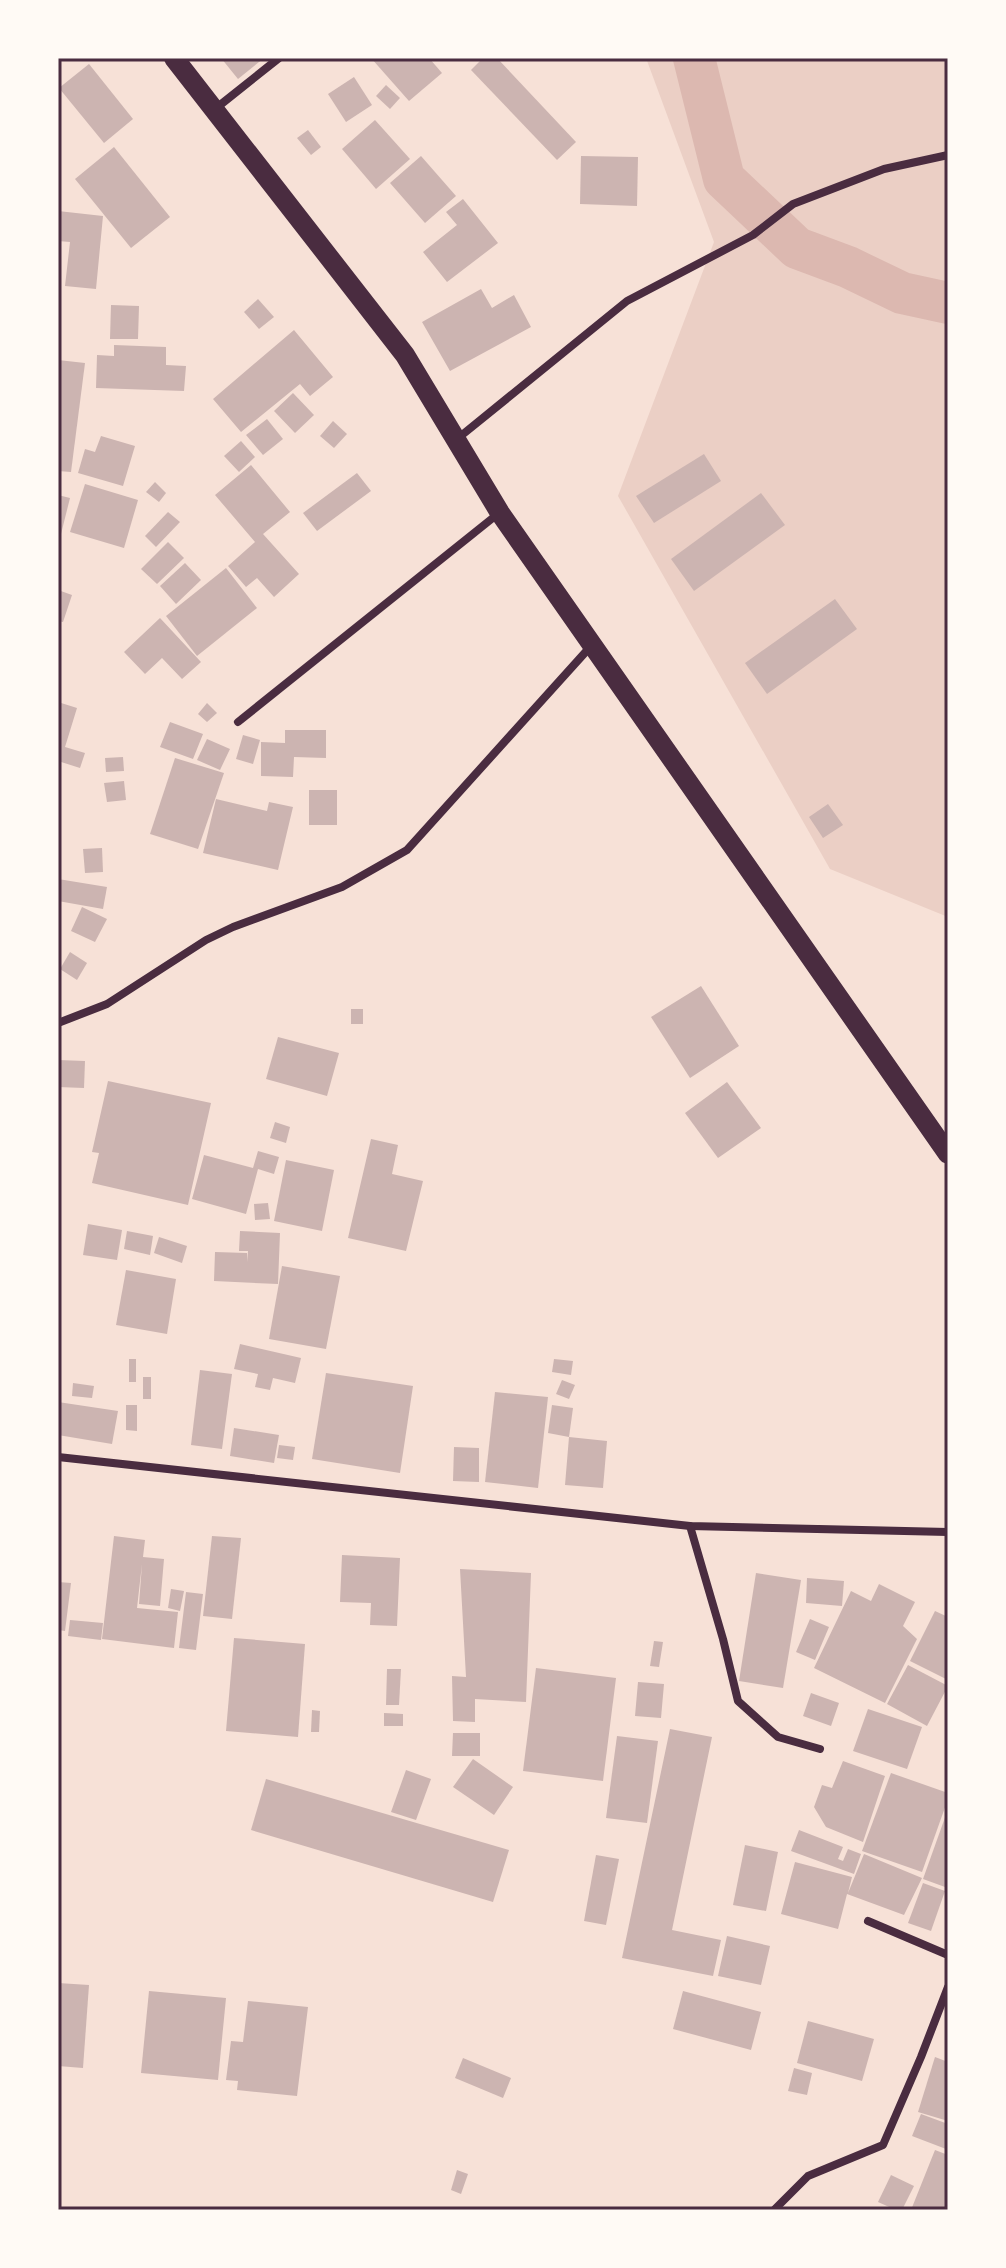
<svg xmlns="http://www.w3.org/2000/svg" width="1006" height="2268" font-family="Lora,serif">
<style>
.green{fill:#ebcfc5}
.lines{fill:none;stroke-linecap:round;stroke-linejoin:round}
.canal{stroke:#dcb8b0;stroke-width:42}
.building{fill:#ccb4b1}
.minor{stroke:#4a2c40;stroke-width:8}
.primary{stroke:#4a2c40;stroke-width:20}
.neatline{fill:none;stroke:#4a2c40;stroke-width:3}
</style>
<rect width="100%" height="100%" fill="#f7e1d7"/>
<path class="green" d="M646,58h302v859l-118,-48 -212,-373 96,-254z"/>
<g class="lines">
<path class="canal" d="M694,58l30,121 73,69 51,19 54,26 46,10"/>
</g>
<g class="building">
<path d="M221,58h43l-26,21z"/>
<path d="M371,58h58l13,15 -33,28z"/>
<path d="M483,58h14l79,84 -19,18 -86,-90z"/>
<path d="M89,64l44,55 -29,24 -45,-55z"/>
<path d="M354,77l18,28 -26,17 -18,-28z"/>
<path d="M386,85l14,13 -10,11 -14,-13z"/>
<path d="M375,120l35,39 -34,30 -34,-40z"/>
<path d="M308,130l13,17 -10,8 -14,-17z"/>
<path d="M114,147l56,70 -39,31 -56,-69z"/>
<path d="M421,156l35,40 -31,27 -35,-40z"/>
<path d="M581,156l57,1 -1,49 -57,-2z"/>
<path d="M463,199l35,44 -51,39 -24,-30 34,-27 -11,-13z"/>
<path d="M58,211l45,5 -7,73 -31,-3 5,-44 -12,-1z"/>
<path d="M481,289l11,19 22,-13 17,32 -81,44 -28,-49z"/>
<path d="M258,299l16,18 -15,12 -15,-17z"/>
<path d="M111,305l28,1 -1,33h-28z"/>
<path d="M294,330l39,47 -23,19 -10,-12 -59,48 -28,-33z"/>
<path d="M114,345l52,2v18l20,1 -2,25 -88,-3 1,-33 17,1z"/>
<path d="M58,360l27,3 -14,109 -13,-1z"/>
<path d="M293,393l21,22 -19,18 -21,-22z"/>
<path d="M267,419l16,20 -20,16 -17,-20z"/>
<path d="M333,421l14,13 -13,14 -14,-12z"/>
<path d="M101,436l34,10 -12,40 -45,-13 7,-24 10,3z"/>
<path d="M241,441l14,16 -16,15 -15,-16z"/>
<path d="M704,454l17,27 -67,42 -18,-27z"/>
<path d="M251,465l39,47 -27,22 36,40 -25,23 -17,-19 -11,9 -18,-21 27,-24 -40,-47z"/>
<path d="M357,473l14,18 -54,40 -14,-18z"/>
<path d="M155,482l11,11 -7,9 -13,-10z"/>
<path d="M85,484l53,16 -14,48 -54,-16z"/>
<path d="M761,493l24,32 -91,66 -23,-32z"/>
<path d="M58,495l12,3 -11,44h-1z"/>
<path d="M168,512l12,10 -24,25 -11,-11z"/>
<path d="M168,542l16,16 -27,26 -16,-15z"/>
<path d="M185,563l16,17 -25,24 -16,-18z"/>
<path d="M226,568l31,40 -60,48 -31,-40z"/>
<path d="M58,590l14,5 -9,27 -5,-1z"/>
<path d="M835,599l22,30 -90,65 -22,-31z"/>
<path d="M160,618l41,44 -19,17 -20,-21 -17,16 -21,-22z"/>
<path d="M58,702l19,6 -12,39 20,6 -5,15 -22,-7z"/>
<path d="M207,703l10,10 -10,9 -9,-8z"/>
<path d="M170,722l33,12 -10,25 -33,-12z"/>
<path d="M285,730h41v28l-32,-1 -1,20 -32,-1v-34l24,1z"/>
<path d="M243,735l17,5 -7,24 -17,-5z"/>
<path d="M207,739l23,10 -10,21 -23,-10z"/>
<path d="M123,757l1,14 -18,1 -1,-14z"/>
<path d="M175,758l49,15 -26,76 -48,-15z"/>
<path d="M124,781l2,19 -19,2 -3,-19z"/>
<rect x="309" y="790" width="28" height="35"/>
<path d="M216,799l51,12 2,-9 24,5 -15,63 -75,-17z"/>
<path d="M828,804l15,21 -20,13 -14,-21z"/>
<path d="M102,848l1,24 -18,1 -2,-24z"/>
<path d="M58,879l49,8 -4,22 -45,-8z"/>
<path d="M82,907l25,12 -12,23 -24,-11z"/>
<path d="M70,952l17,11 -10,17 -17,-11z"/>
<path d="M701,986l38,60 -49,32 -39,-61z"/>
<rect x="351" y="1009" width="12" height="15"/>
<path d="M278,1037l61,16 -12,43 -61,-17z"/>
<path d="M58,1060l27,1 -1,27 -26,-1z"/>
<path d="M108,1081l103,22 -23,102 -96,-22 7,-30 -7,-1z"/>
<path d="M727,1082l34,46 -43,30 -33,-45z"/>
<path d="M275,1122l15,5 -4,16 -16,-5z"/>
<path d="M371,1139l27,6 -6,29 31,7 -17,70 -58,-13z"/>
<path d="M258,1151l21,6 -5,17 -16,-5 -12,45 -54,-15 12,-44 49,13z"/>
<path d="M286,1160l48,10 -12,61 -48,-10z"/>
<path d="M268,1203l2,16 -15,1 -1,-16z"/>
<path d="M88,1224l34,6 -5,30 -34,-5z"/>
<path d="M127,1231l26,5 -3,19 -26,-6z"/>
<path d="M240,1231l40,2 -2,51 -64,-3 1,-29 32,1v9l1,-11h-9z"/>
<path d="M159,1237l28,9 -5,17 -28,-10z"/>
<path d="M282,1266l58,10 -14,73 -57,-10z"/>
<path d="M126,1270l50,9 -9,55 -51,-9z"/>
<path d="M240,1344l61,14 -6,25 -22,-5 -3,12 -15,-3 3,-13 -24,-5z"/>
<rect x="129" y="1359" width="7" height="23"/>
<path d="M554,1359l19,2 -2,14 -19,-3z"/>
<path d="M200,1370l32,4 -10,75 -31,-4z"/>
<path d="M326,1373l87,13 -13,87 -88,-14z"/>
<rect x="143" y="1377" width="8" height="22"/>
<path d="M562,1380l13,5 -6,14 -13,-5z"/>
<path d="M73,1383l21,3 -2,12 -20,-2z"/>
<path d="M495,1392l53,5 -10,91 -53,-6z"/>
<path d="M58,1402l60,9 -6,33 -54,-9z"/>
<path d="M126,1405h11v26l-11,-1z"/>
<path d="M552,1405l21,3 -4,29 -21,-4z"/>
<path d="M234,1428l45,7 -5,28 -44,-7z"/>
<path d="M569,1437l38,4 -4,47 -38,-3z"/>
<path d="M279,1445l16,2 -2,13 -16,-2z"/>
<path d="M454,1447l25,1v34l-26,-1z"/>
<path d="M114,1536l31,4 -2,17 21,2 -4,47 -21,-2 3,-40 -5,44 41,4 -4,36 -72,-9z"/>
<path d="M212,1536l29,2 -9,81 -29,-3z"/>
<path d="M342,1555l58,3 -3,68 -27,-1 1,-22 -31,-1z"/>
<path d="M460,1569l71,4 -5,129 -51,-3v23l-22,-1 -1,-45 14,1z"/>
<path d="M756,1573l45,7 -18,108 -44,-7z"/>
<path d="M807,1578l37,3 -2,25 -36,-3z"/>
<path d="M58,1582l13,1 -6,48 -7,-1z"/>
<path d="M879,1584l36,18 -12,24 14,13 -32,64 -71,-35 37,-77 20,10z"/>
<path d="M171,1589l13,2 -4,20 -12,-3z"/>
<path d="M186,1592l17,2 -7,56 -17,-2z"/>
<path d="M935,1611l13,6v63l-38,-19z"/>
<path d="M810,1619l19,8 -14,33 -19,-8z"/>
<path d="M70,1620l33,3 -2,17 -33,-4z"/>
<path d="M234,1638l71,6 -7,93 -72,-6z"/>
<path d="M654,1641l9,1 -4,25 -9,-1z"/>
<path d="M908,1665l40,21 -21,40 -40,-22z"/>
<path d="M536,1668l80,10 -13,103 -80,-10z"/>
<path d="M387,1669h14l-2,36h-13z"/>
<path d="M638,1682l26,2 -3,34 -26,-2z"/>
<path d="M811,1693l28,10 -8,23 -28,-10z"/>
<path d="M868,1709l54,18 -15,42 -54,-18z"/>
<path d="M312,1710l8,1 -1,21h-8z"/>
<path d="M384,1713l19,1v12h-19z"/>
<path d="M670,1729l42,8 -40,193 49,10 -8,36 -91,-18z"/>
<path d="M453,1733h27v23h-28z"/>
<path d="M617,1736l41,5 -11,82 -41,-5z"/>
<path d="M473,1759l40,28 -19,28 -41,-28z"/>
<path d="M843,1761l42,15 -22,66 -37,-15 -12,-20 8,-22 10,3z"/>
<path d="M406,1770l25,9 -15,41 -25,-8z"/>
<path d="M891,1773l57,20v6l-26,73 -60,-21z"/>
<path d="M266,1779l243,71 -16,52 -242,-72z"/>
<path d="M948,1809v71l-3,7 -22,-8z"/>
<path d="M799,1830l44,17 -5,12 5,2 5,-12 13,5 -7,20 -63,-23z"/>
<path d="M745,1845l33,7 -12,59 -33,-6z"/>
<path d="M864,1854l58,24 -18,37 -57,-21 -9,35 -57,-15 14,-52 57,15 -4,16z"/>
<path d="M596,1855l23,4 -13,66 -22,-4z"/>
<path d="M923,1883l22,8 -14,40 -23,-8z"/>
<path d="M727,1936l43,10 -9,39 -43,-9z"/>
<path d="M58,1983l31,2 -6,83 -25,-2z"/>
<path d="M149,1991l77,7 -8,82 -77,-7z"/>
<path d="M683,1991l78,21 -10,38 -78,-21z"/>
<path d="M248,2001l60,6 -11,89 -60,-6 1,-9 -12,-1 5,-39 12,1z"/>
<path d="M808,2021l66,18 -12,42 -65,-18z"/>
<path d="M935,2057l13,5v59l-30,-9z"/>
<path d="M463,2058l48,20 -8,20 -48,-20z"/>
<path d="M794,2068l18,5 -5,22 -19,-4z"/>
<path d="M921,2114l27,10 -2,25 -34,-13z"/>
<path d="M935,2150l13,5v55h-37z"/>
<path d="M457,2170l11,4 -7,20 -10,-4z"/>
<path d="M891,2175l23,11 -12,24h-6l-18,-8z"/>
</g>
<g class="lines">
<g class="minor">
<path d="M215,109l64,-51"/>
<path d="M457,439l170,-138 126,-66 40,-31 91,-35 64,-14"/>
<path d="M238,722l261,-209"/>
<path d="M58,1023l49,-19 99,-64 27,-13 109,-40 65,-37 184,-204"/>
<path d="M58,1457l632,69 258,6"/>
<path d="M690,1526l33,113 15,62 40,36 42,12"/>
<path d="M868,1921l80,34"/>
<path d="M774,2210l34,-34 75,-31 38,-88 27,-70"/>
</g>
<path class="primary" d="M174,58l231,297 95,158 448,641"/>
</g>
<rect width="1006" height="2268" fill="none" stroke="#fffaf5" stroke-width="120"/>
<rect x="60" y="60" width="886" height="2148" class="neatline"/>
</svg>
